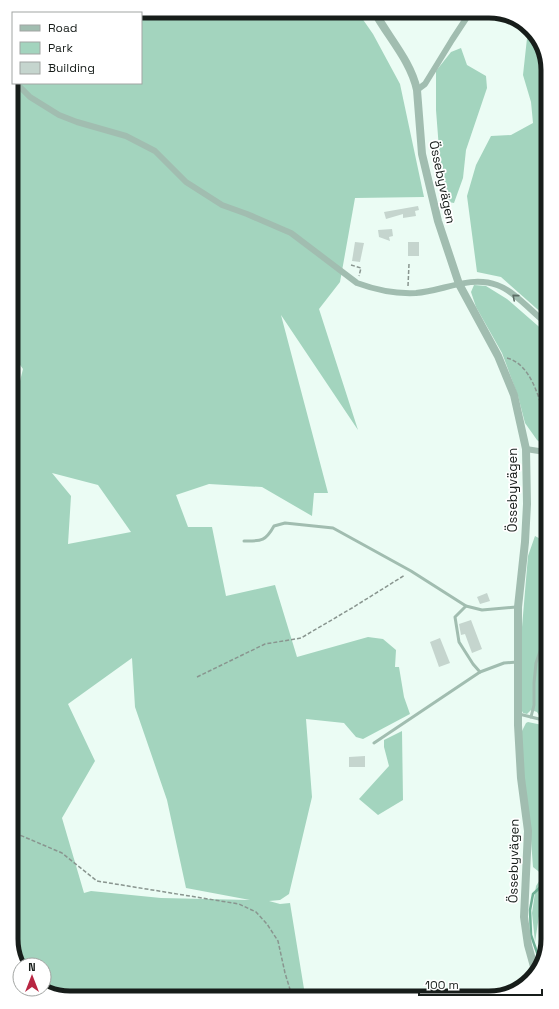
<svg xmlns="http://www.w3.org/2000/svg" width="559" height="1009" font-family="'Space Grotesk',sans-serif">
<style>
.green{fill:#a3d4be;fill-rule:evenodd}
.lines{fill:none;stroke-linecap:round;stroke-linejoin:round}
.stream{stroke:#6eaf94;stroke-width:2.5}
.building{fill:#c5d5ce}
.path{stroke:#89958f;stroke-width:1.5;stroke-dasharray:4 2;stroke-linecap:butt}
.service{stroke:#a1bdb0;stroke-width:3}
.minor{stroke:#a1bdb0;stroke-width:6}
.tertiary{stroke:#a1bdb0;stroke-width:8}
.oneway{stroke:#5c6d65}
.labels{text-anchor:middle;stroke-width:3.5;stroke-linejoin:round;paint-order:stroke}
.street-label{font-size:13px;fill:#171d1a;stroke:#fff}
.rim{fill:none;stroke:#171d1a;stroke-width:5}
</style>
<rect width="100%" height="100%" fill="#ebfcf4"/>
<g class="green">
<path d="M70,11h287l16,23 27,50 24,113 -69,1 -15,84 -21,27 39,121 -77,-115 47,178h-14l-2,23 -50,-29 -53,-3 -33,11 12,32h24l14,69 49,-11 22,72 71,-20 15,2 13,11 -1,17h4l5,30 6,17 -47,25 -7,-2 -12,-14 -38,-4 6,78 -23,97 -9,6 -11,1 11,3 10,-1 15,92 -238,3 -27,-9h4v-24h-24v2l-4,-5 -3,-566 2,5 8,-32 -10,-14 -2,-265 9,-7h121v-70h-76zM52,473l46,12 33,47 -63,12 3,-48zM132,658l3,49 32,93 19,88 64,12 -89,-2 -70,-7 -7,2 -22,-75 33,-57 -27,-57z"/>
<path d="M528,29l15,18 2,269 -44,-39 -24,-5 -10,-76 9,-31 15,-29 20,-1 22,-12 -2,-21 -8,-27z"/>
<path d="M461,48l6,17 19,11 1,12 -21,62 -3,28 -9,25 -11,-2 -7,-91v-39l15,-19z"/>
<path d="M474,285l12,1 21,13 38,33v60h-2l-3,30 1,6 4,2v16l-8,-6 -12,-17 -7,-27 -16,-43 -26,-46 -5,-15z"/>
<path d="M535,536l11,6 1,177 -7,-2 -3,-5 -6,-2 -4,4 -4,-1 -3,-6 2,-80 6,-71z"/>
<path d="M528,722l19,4 1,166 -7,11 -6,39 -3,-29 4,-27 7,-11 -10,-8 -2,-27 -10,-88 1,-21 4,-8z"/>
<path d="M402,731l1,69 -25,15 -19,-16 30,-33 -5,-19v-7z"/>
</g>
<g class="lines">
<path class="stream" d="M541,964l-10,-29 -1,-25 3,-16 15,-14"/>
</g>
<g class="building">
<path d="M418,206l1,4 -4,1 1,5 -13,2v-4l-17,5 -2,-7z"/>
<path d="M392,229l1,7 -4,1 1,4 -11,-4 -1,-7z"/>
<path d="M355,242l9,1 -4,19 -8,-1z"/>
<rect x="408" y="242" width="11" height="14"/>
<path d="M487,593l3,8 -10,3 -3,-7z"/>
<path d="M471,620l11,29 -10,4 -7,-19 -4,1 -2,-11z"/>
<path d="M440,638l10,25 -11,4 -9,-25z"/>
<path d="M365,756v11h-16v-10z"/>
</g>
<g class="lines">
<g class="path">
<path d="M351,265l10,3 -2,8"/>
<path d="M408,286l1,-22"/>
<path d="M507,358c24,6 32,40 38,60"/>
<path d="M197,677l68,-33 36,-6 51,-30 53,-33"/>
<path d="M15,833l47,20 35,28 142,23 17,8 11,12 11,17 7,32 7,23"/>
</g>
<g class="service">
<path d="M244,541c17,0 21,1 30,-15l11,-3 48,5 78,43 55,35 16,4 34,-3"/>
<path d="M466,606l-11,11 4,25 14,22 7,8"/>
<path d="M519,714l28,7"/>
<path d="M531,717l3,-12v-22l2,-20 10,-29"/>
<path d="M374,743l106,-71 24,-9 13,-1"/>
</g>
<g class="minor">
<path d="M11,78l2,2"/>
<path d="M16,83l14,14 29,18 18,7 49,14 29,15 31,31 36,23 25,9 44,19 66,50c19,7 39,11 59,10 27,-2 54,-18 81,-8 17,6 34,26 48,37"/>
<path d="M417,90l8,-6 27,-44 19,-29"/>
<path d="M526,449l19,3"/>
</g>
<path class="tertiary" d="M374,11c14,26 37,50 43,79l5,64 16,67 21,63 39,72 16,39 12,54 1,55 -2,38 -7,65v118l3,53 7,53 -4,86 4,28 8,29"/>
</g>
<defs><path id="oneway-chevron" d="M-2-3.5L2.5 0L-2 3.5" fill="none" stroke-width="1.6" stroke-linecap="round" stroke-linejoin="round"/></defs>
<use class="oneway" href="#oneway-chevron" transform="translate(515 297) rotate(-139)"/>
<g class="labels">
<g class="street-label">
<text transform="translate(443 182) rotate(78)" y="5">Össebyvägen</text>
<text transform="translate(512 490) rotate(-90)" y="5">Össebyvägen</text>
<text transform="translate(513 861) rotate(-89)" y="5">Össebyvägen</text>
</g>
</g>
<path d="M0 0H559V1009H0ZM70 18H489A52 52 0 0 1 541 70V939A52 52 0 0 1 489 991H70A52 52 0 0 1 18 939V70A52 52 0 0 1 70 18Z" fill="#fff" fill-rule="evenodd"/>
<path class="rim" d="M70 18H489A52 52 0 0 1 541 70V939A52 52 0 0 1 489 991H70A52 52 0 0 1 18 939V70A52 52 0 0 1 70 18Z"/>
<rect x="12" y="12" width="130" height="72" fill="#ffffff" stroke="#a2a5a3"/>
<rect x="20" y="25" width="20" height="6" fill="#a1bdb0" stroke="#a2a5a3"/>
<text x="48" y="32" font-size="12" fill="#171d1a">Road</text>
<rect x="20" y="42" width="20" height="12" fill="#a3d4be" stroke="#a2a5a3"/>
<text x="48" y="52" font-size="12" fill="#171d1a">Park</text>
<rect x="20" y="62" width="20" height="12" fill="#c5d5ce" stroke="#a2a5a3"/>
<text x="48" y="72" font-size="12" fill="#171d1a">Building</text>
<g transform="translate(32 977)"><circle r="19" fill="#ffffff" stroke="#a2a5a3"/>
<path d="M0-3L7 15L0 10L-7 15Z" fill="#b82642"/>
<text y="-6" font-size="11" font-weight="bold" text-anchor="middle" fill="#171d1a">N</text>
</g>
<path d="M419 989v6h123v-6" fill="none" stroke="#171d1a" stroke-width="2"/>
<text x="425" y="989" font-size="12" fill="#171d1a" stroke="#ffffff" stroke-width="3" paint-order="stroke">100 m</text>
</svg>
